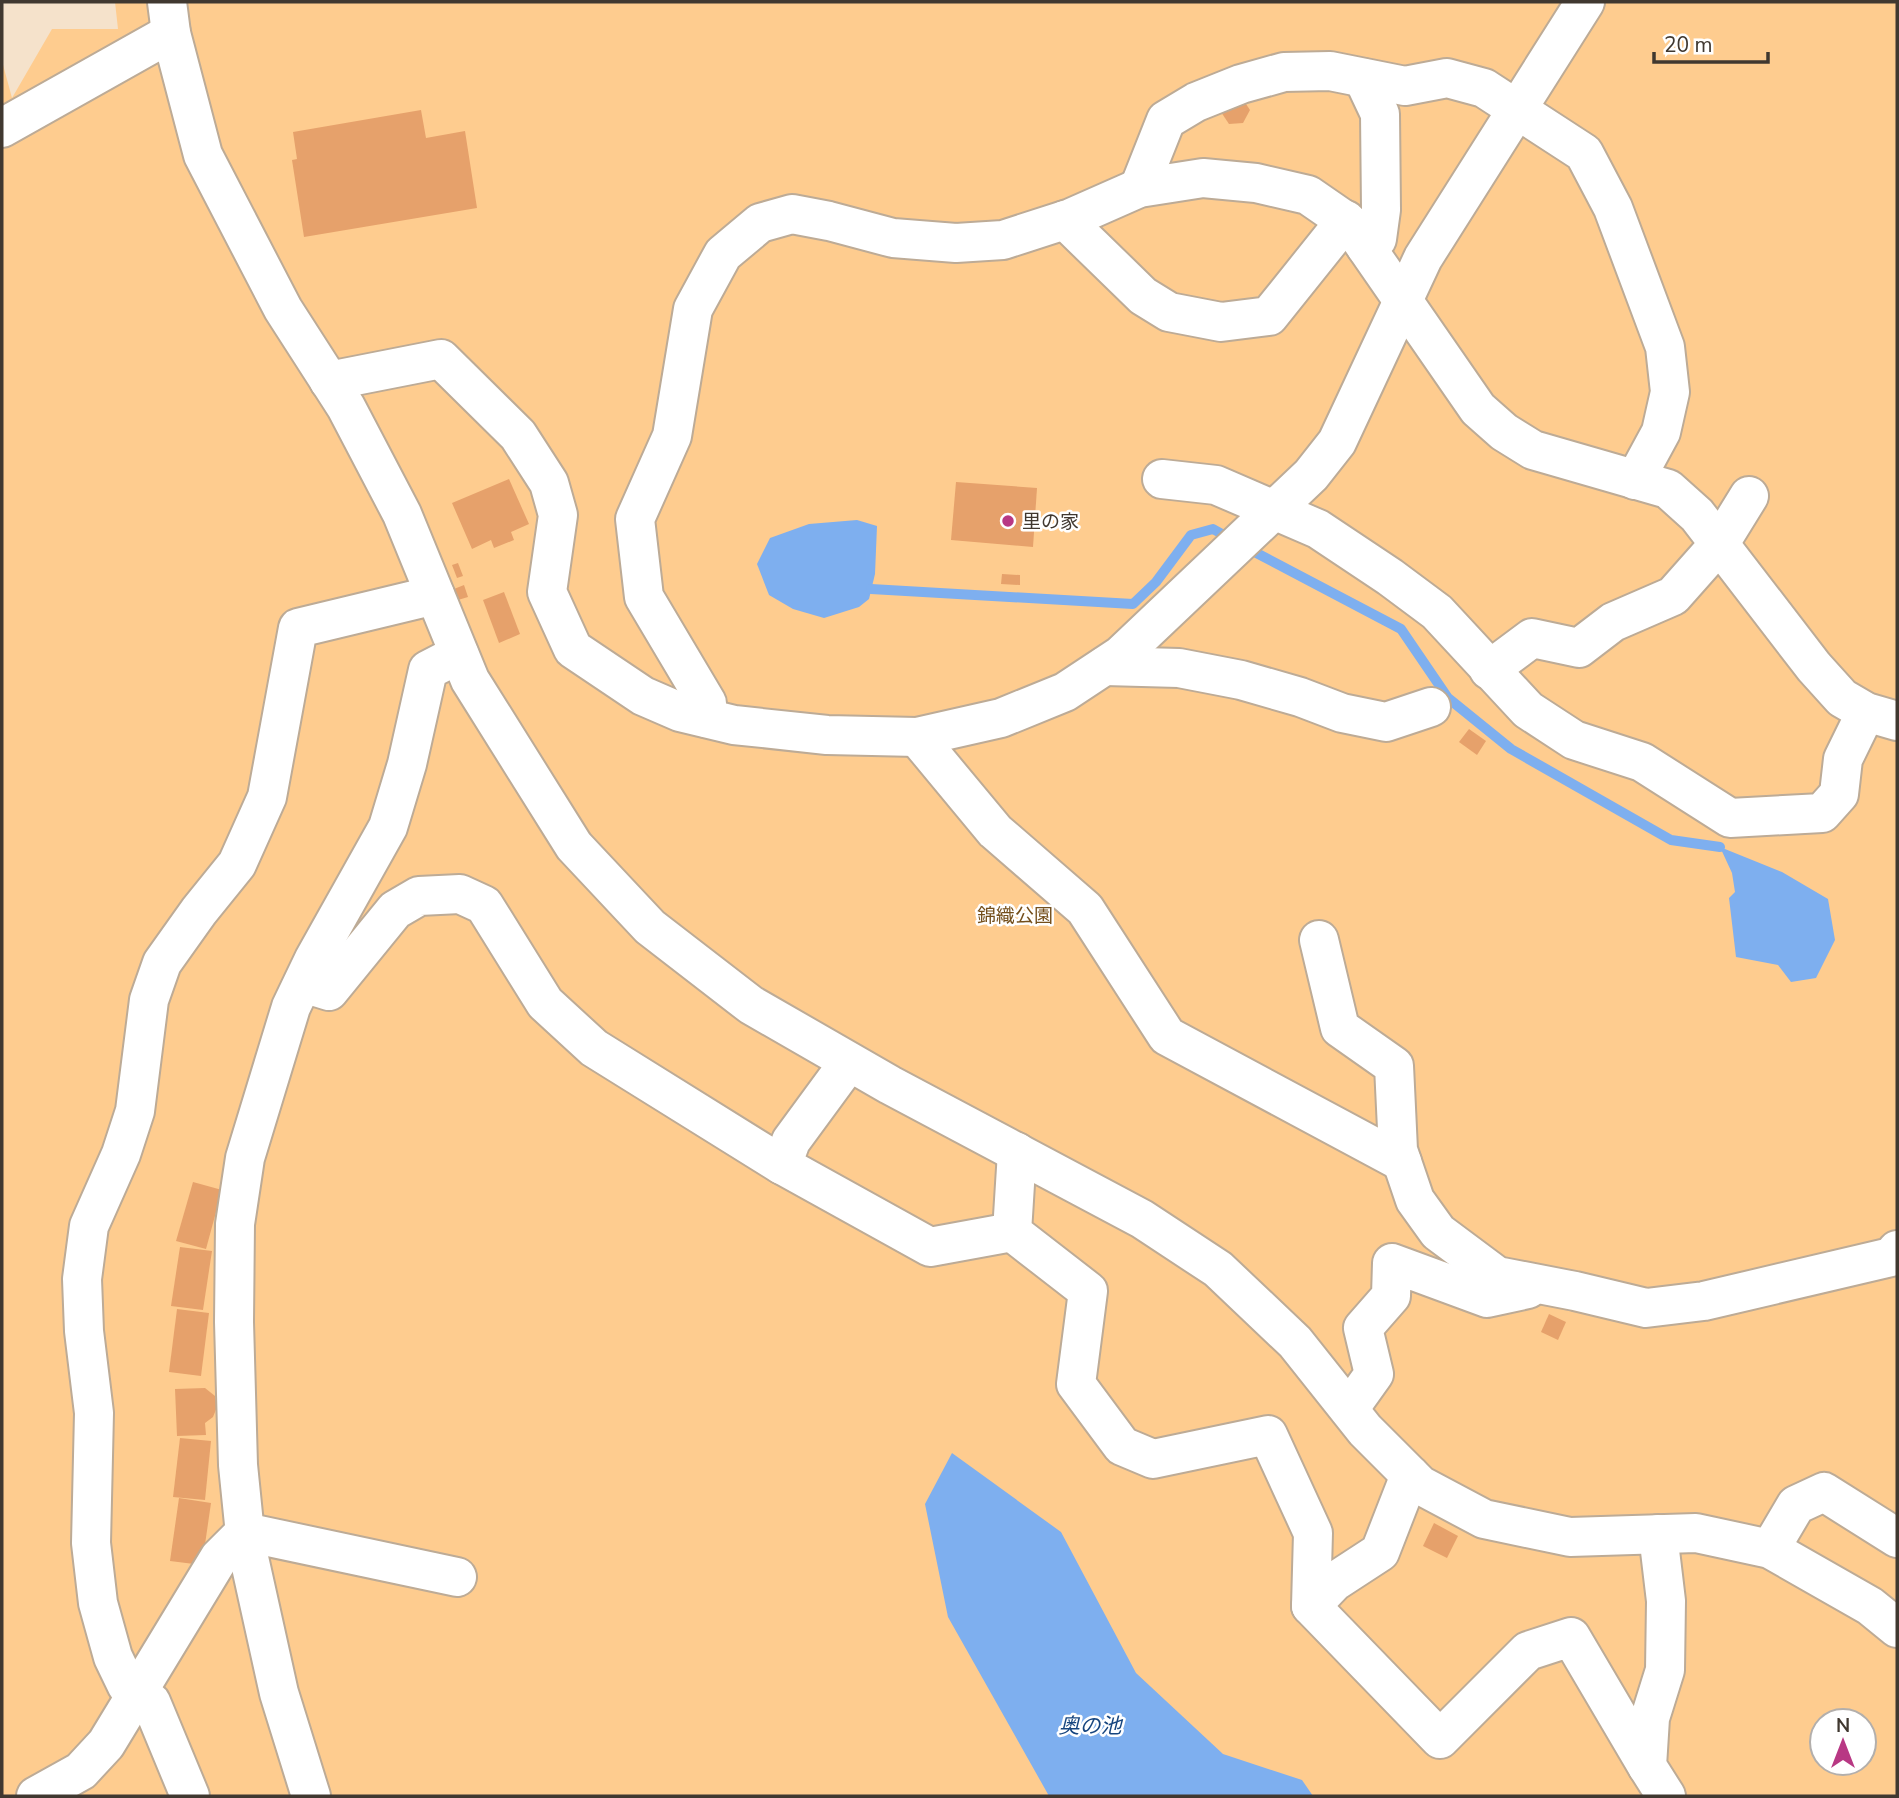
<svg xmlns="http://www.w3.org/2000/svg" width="1899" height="1798" font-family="'Nunito Sans','Noto Sans JP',sans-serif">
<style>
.green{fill:#fecc8f;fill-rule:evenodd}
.water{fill:#7eafef}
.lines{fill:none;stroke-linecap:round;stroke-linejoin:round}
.stream{stroke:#7eafef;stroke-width:10}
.building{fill:#e6a16b}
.street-casing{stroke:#bdab96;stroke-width:42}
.street{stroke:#fff;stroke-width:38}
.poi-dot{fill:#b83884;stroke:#fff;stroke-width:2.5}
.labels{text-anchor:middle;stroke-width:5;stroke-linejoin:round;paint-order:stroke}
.poi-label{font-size:19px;fill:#403830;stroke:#fff;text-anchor:start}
.park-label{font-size:19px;fill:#744f1b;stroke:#fff}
.water-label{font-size:21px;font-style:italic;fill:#16457f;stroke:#fff}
</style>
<rect width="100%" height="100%" fill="#f5e2cb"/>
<path class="green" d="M115,2h1782v1794h-1895v-1735l10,37 40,-69h66zM1822,1721h42v42h-42z"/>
<g class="water">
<path d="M857,520l20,6 -2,48 -6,25 -10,8 -35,11 -31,-9 -24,-14 -12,-31 13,-26 39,-14z"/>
<path d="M1720,847l62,25 46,27 7,41 -19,38 -25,4 -13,-17 -42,-8 -7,-59 6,-6 -3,-19z"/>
<path d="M952,1453l109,79 75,141 87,81 79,26 11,16h-264l-101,-179 -23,-113z"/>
</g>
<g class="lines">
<g class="stream">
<path d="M1245,547l156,82 47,69 63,51 160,91 49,7"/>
<path d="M871,589l262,15 23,-22 35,-47 22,-6 18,10"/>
</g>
</g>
<g class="building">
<path d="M1242,98l8,12 -7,13 -14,1 -8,-12z"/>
<path d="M421,110l5,28 39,-7 12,77 -173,29 -12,-77 5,-1 -4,-27z"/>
<path d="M509,479l20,45 -18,8 3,8 -20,8 -3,-8 -19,9 -20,-46z"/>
<path d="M956,482l81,6 -4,59 -82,-7z"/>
<path d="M458,563l5,13 -6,2 -5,-13z"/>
<path d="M1002,574l18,1v10l-19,-1z"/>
<path d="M464,585l4,12 -10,3 -4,-11z"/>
<path d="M504,592l16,42 -21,9 -16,-43z"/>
<path d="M1469,729l17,12 -9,14 -18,-13z"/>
<path d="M193,1182l29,8 -16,59 -30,-8z"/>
<path d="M180,1247l32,4 -9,59 -32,-4z"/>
<path d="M177,1309l32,4 -8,63 -32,-4z"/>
<path d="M1549,1314l17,8 -8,18 -17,-8z"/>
<path d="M205,1388l10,8 2,11 -4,10 -8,6 1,12 -29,1 -2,-47z"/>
<path d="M180,1438l31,3 -6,59 -32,-3z"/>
<path d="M179,1498l32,5 -9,62 -32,-4z"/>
<path d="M1434,1523l24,13 -11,22 -24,-12z"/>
</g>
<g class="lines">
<g class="street-casing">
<g id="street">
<path d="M167,2l4,31 32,122 80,154 63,98 56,107 68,166 104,166 76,81 101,78 139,80 252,134 76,50 77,73 70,88 55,55 64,34 86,18 126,-4 74,16 100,57 27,22"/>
<path d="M1363,78l17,36 1,96 -4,29 -11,8"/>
<path d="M2,128l169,-95"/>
<path d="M1139,188l27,-68 30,-18 45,-18 43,-12 46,-1 75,15 42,-8 37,10 100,65 29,55 52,139 5,45 -9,40 -26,48"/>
<path d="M1065,220l78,76 26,16 52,10 48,-6 77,-96"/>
<path d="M329,381l112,-22 77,76 31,48 9,32 -11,77 26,57 70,47 37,16 54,13 93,10 90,2 84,-19 64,-26 56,-37 190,-180 26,-33 86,-184 162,-256"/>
<path d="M1162,479l54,6 102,44 72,48 47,35 91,98 46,30 68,22 88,56 92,-5 17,-19 4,-35 23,-47"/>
<path d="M1105,666l74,2 62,12 59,17 42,16 44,9 45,-15"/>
<path d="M1489,670l43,-32 47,10 34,-26 60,-26 47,-53 29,-47"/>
<path d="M706,718l1,-15 -63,-106 -9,-78 37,-83 21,-127 30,-55 37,-31 32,-9 37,7 64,17 63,5 47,-3 68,-22 68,-30 64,-10 53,5 52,12 42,29 128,185 26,23 29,18 135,39 29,26 117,152 28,31 24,14 31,9"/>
<path d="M917,737l78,94 90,78 82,127 235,126"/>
<path d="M1319,940l21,88 54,38 4,84 17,50 23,32 59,44 78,15 71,17 58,-7 187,-44 6,-7"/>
<path d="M303,983l26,8 66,-81 24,-14 41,-2 24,11 61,98 49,45 188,117"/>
<path d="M849,1062l-58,79 -9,24 148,82 82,-15"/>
<path d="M1017,1152l-5,80 76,59 -12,93 46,62 31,13 115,-24 45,98 -2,73 129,133 88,-88 43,-14 76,129"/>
<path d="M1349,1409l25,-35 -11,-46 28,-32 1,-33 95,35 41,-9"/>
<path d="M245,1532l212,45"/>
<path d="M1658,1534l8,67 -1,69 -15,48 -3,48 19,30"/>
<path d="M1770,1549l26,-44 28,-13 73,46"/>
<path d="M1311,1606l23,-24 46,-30 30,-77"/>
<path d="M36,1796l45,-25 25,-27 113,-186 26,-26"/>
<path d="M190,1796l-39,-94 -24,-16 -14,-29 -15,-54 -7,-60 3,-130 -10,-82 -2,-52 7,-53 32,-72 14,-43 14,-111 13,-37 37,-52 38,-47 30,-67 31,-169 137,-33"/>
<path d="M311,1796l-32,-103 -33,-149 -8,-79 -4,-143 1,-98 10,-66 46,-151 23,-48 74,-132 19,-63 21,-94 31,-16"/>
</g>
</g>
<use href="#street" class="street"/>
</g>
<circle class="poi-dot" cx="1008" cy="521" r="7"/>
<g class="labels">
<g class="poi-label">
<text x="1022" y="528">里の家</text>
</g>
<g class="park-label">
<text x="1015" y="922">錦織公園</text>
</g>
<g class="water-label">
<text x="1090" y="1733">奥の池</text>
</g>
</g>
<rect width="1899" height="1798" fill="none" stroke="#403830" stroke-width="7"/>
<g transform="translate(1843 1742)"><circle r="33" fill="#ffffff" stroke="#b3afac" stroke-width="2"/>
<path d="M0-5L12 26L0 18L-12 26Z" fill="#b83884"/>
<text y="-10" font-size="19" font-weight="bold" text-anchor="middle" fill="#403830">N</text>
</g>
<path d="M1654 52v10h114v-10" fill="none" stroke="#403830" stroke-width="3.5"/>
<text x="1664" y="52" font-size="21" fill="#403830" stroke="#ffffff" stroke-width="5" paint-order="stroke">20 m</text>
</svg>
